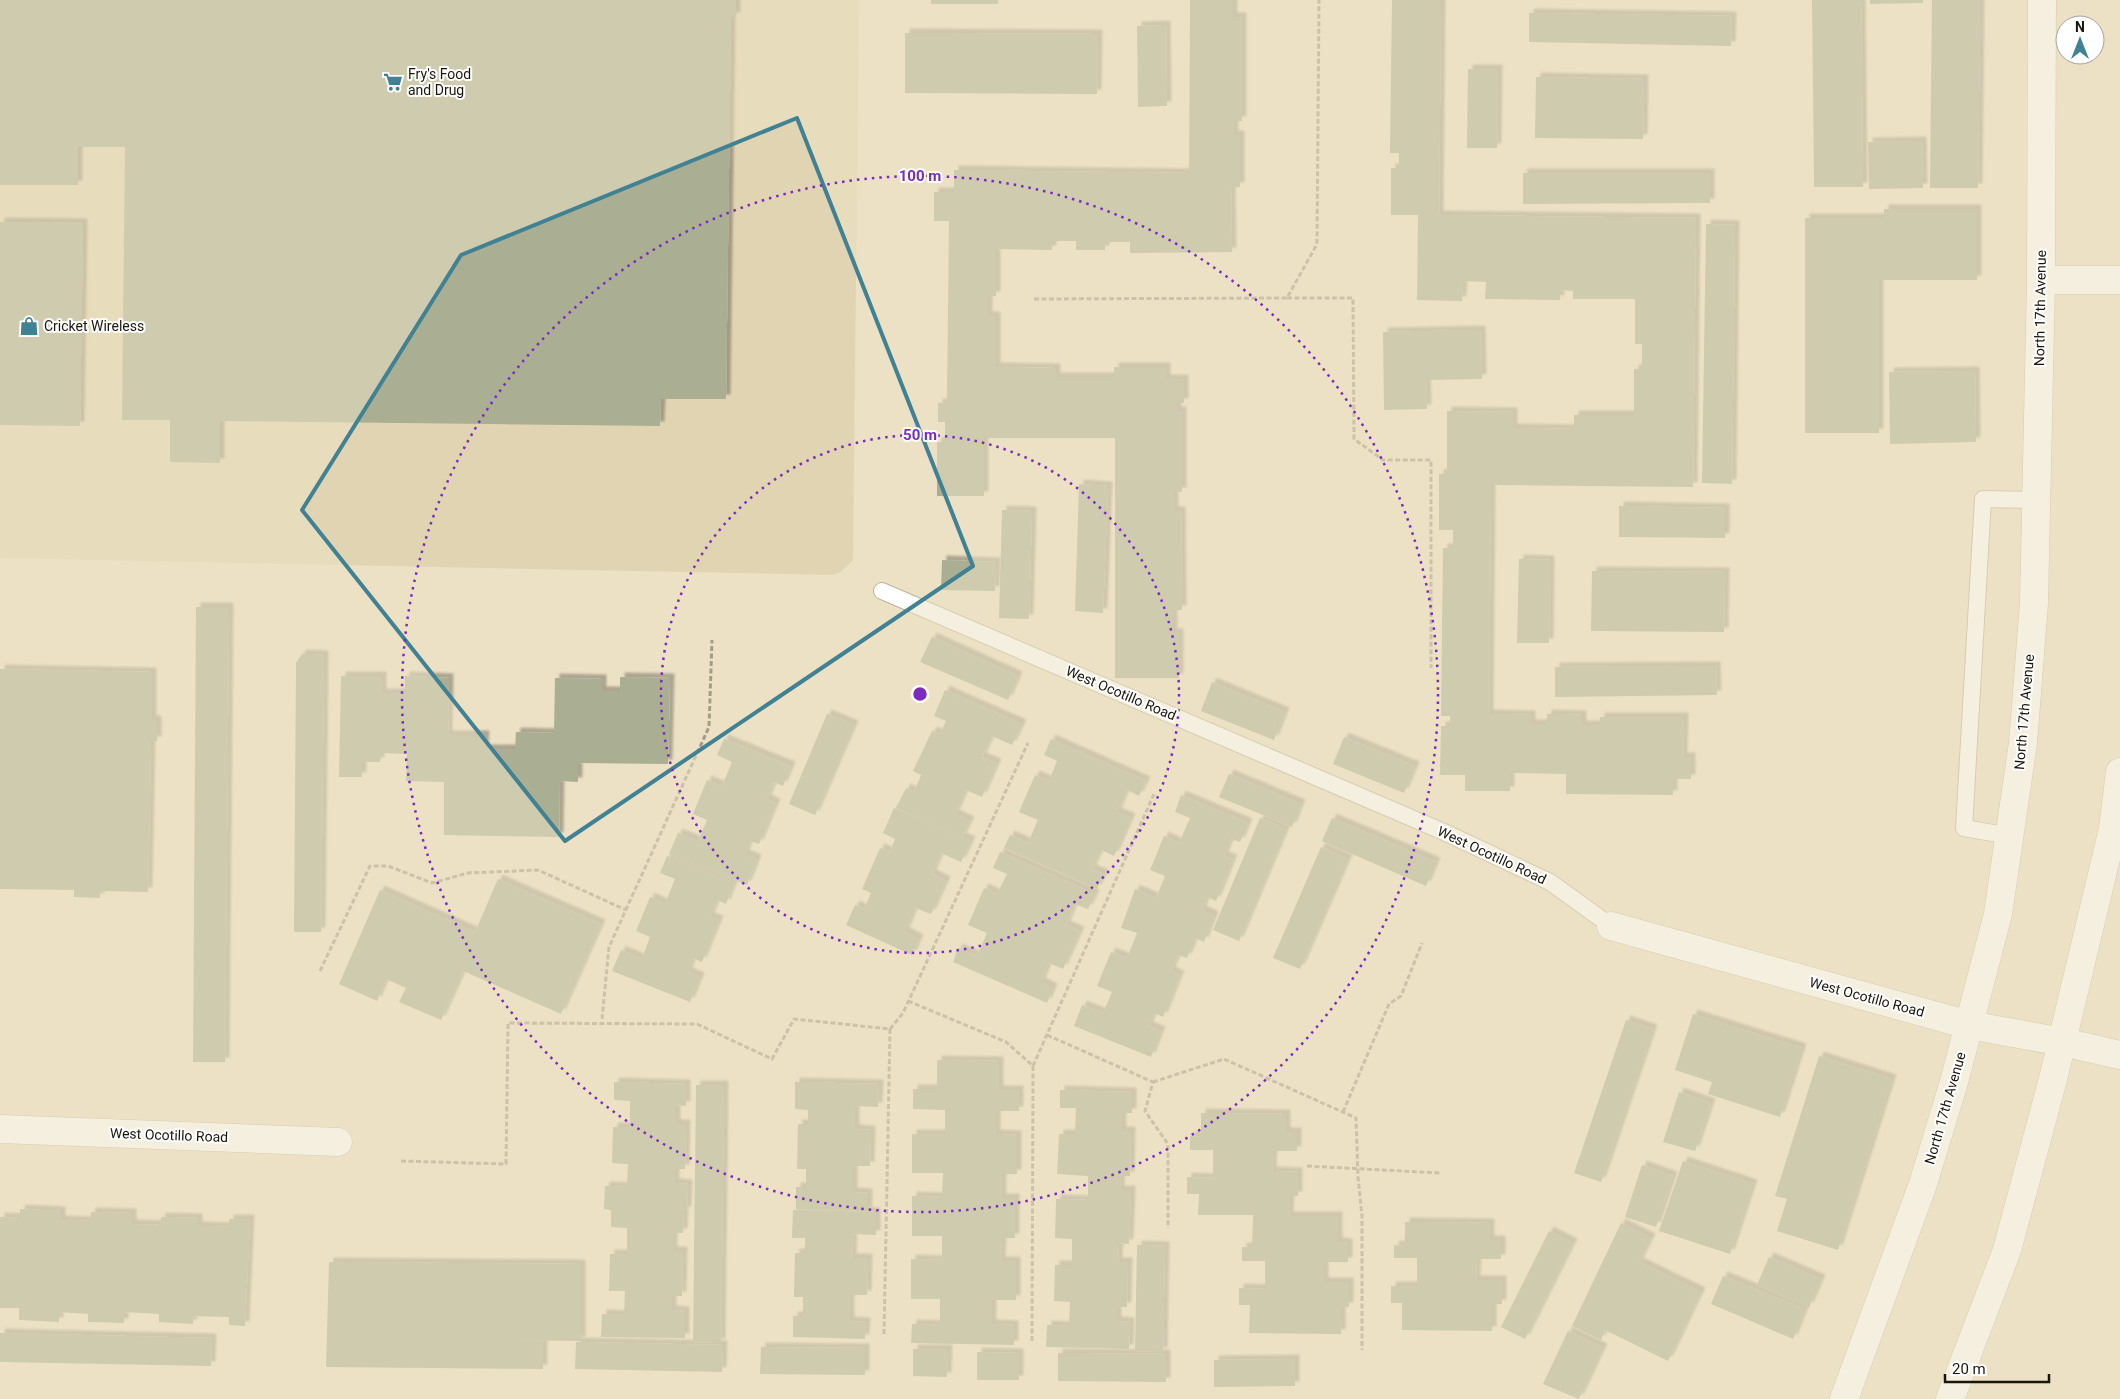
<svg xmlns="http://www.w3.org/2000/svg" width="2120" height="1399" font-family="Roboto,sans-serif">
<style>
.built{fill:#e1d4b2}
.building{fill:#aaaf94;filter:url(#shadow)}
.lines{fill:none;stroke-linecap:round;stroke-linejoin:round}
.service-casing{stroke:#bcb298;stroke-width:18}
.minor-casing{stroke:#bcb298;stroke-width:29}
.path{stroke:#a59c87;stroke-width:3;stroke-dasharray:5 2.5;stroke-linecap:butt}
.service{stroke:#fff;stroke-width:16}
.minor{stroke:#fff;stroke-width:28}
.marked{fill:none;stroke:#408194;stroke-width:4;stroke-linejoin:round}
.ring{fill:none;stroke:#7b2cbf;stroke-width:2.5;stroke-dasharray:2.5 5}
.labels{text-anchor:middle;stroke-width:4;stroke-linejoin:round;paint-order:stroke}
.poi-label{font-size:14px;fill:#1a160c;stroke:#fff;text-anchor:start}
.street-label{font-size:14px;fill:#1a160c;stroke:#fff}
.centre{fill:#7b2cbf;stroke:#fff;stroke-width:2.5}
.ring-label{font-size:15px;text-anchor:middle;font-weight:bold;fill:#7b2cbf;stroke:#fff;stroke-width:4;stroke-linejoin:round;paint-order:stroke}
</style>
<defs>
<filter id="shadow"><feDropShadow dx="4.5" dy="-4.5" stdDeviation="1" flood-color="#0004"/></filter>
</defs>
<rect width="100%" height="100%" fill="#ece1c5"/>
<path class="built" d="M0,0h859l-6,560 -12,12 -9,3 -832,-17z"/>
<g class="building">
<path d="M0,0h736v17h-5l-5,382h-65l-1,27 -440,-5v42l-50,-1v-42h-48l3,-273h-47v38h-78z"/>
<rect x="931" y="0" width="67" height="4"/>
<path d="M1190,0h43v17h9v104h-8v14h6v52h-9l1,65 -102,1v-11h-25v8h-29v-9h-24v9l-56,-1v47h-8v20h8v51l60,1v9h58v-10h52v12h18v24h-7v8h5v81h-8v19h7l1,99h-9v23h6v45h-64v-240h-131v58h-47v-54h8v-20h-7v-19h9l2,-182h-15v-29h20v-22l235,3z"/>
<path d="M1392,0h49l-2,215 257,3 -3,269 -202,-2 -2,229 42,1v9h16v-10l35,1v10h18v-8h84l-1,40h8v22h-18v16l-107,-1v-20l-56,-1v18h-45v-16h-25l1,-49h9v-10h-9l2,-168h10v-18h-14v-56h8v-63l66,1v16l61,1v-14h60v-46h8v-25h-7v-45h-62v-8l-13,-1v10l-75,-1 1,-17 -23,-1 -1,20 -45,-1 1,-85h-27v-47h8v-15h-9z"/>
<path d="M1812,0h49l2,187h-49z"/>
<path d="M1870,0h53v3l-53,1z"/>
<path d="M1932,0h48l-2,188h-48z"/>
<path d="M1529,13l203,3 -1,30 -202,-4z"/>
<path d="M1166,25l1,81 -29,1 -1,-81z"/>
<path d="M905,33l193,1 -1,60 -192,-1z"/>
<path d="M1468,69h30l-1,79h-30z"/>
<path d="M1536,77l108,2 -1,60 -108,-1z"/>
<path d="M1922,141l1,47 -54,1 -1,-47z"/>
<path d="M1523,173h187v30l-187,1z"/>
<path d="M1884,209h93v71h-98v153h-74v-215h79z"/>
<path d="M0,222l83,1 -3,203 -80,-1z"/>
<path d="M1706,224l29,1 -3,259 -30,-1z"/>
<path d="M1481,330l1,49 -56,1 1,29 -43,1 -1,-78z"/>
<path d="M1975,371l1,71 -86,2 -1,-72z"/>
<path d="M1079,484l29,2 -5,127 -28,-2z"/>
<path d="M1619,506l106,2v30l-106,-1z"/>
<path d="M1002,510l30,1 -3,108 -30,-1z"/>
<path d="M1519,559l31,1 -1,83h-32z"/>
<path d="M942,560l54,2 -1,29 -54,-1z"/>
<path d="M1592,571l133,1 -1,60 -133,-1z"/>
<path d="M196,607h33l-4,455h-32z"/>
<path d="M932,637l86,39 -10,24 -88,-38z"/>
<path d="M302,654l22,1 -3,277h-27l2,-269z"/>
<path d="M1716,666l1,29 -162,2v-30z"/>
<path d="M0,669l152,3v48h5v21h-6l-3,151 -48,-1v7l-26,-1v-7l-74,-1z"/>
<path d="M341,676h41v17h23v-17l44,2 -1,57h37l-1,14h31l1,-17 38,1 1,-55 47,1v12h18v-14l50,1 -2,86 -90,-1v19l-18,-1 -1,56 -115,-2v-53l-38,-1 1,-27 -26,-1 -1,9h-18v15h-23z"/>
<path d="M1212,682l73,30 -11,28 -73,-29z"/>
<path d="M945,690l77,34 -10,21 -20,-9 -10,21 15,6 -15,34 -16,-7 -11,24 15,7 -8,16 -66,-29 10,-20 8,4 7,-17 -8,-4 19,-40 8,3 6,-13 -12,-5z"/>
<path d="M827,714l27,11 -39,90 -26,-11z"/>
<path d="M1344,737l71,29 -11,27 -71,-29z"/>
<path d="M724,739l67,27 -8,20 -9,-4 -7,17 9,4 -17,41 -9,-3 -5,13 12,5 -10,26 -78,-31 9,-21 20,8 9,-21 -14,-6 14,-34 15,6 10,-24 -15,-7z"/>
<path d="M1051,739l95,42 -7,15 -12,-6 -10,22 14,6 -17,38 -13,-6 -9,19 12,5 -7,15 -93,-41 6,-13 18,8 10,-23 -19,-8 16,-37 14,6 8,-20 -13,-6z"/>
<path d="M1229,774l72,30 -9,23 -73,-30z"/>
<path d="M1181,795l67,28 -8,19 -9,-3 -7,17 9,3 -17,42 -9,-4 -5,13 12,6 -10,26 -9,-4 -8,20 -9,-3 -7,16 9,4 -17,42 -9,-4 -5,13 12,5 -10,26 -77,-31 8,-21 21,8 9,-21 -15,-6 14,-34 16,6 10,-25 -16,-5 14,-39 21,9 9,-22 -15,-6 14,-34 15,7 11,-25 -15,-6z"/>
<path d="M894,808l77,33 -10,21 -20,-9 -9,21 14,7 -15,33 -16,-6 -10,24 14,7 -7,16 -66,-30 9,-20 9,4 7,-16 -9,-4 18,-41 10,4 5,-13 -12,-6z"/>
<path d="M1260,818l26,11 -47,112 -26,-11z"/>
<path d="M1332,818l104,44 -10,24 -104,-45z"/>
<path d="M1321,847l27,12 -48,110 -27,-11z"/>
<path d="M1000,852l95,42 -7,15 -13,-5 -9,21 14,6 -17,38 -14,-6 -8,19 12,6 -6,15 -94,-41 5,-14 19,8 10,-23 -19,-8 16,-37 13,6 10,-20 -14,-6z"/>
<path d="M667,856l67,27 -8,21 -9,-4 -7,17 9,3 -17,42 -9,-4 -5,14 12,5 -10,25 -78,-31 9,-21 21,9 8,-22 -14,-6 14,-34 15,7 10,-25 -15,-6z"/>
<path d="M498,879l103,45 -40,90 -98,-43 -22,49 -42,-18 7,-14 -20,-9 -9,22 -38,-17 41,-94 95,42z"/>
<path d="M1693,1014l109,34 -22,69 -72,-23 4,-12 -37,-12z"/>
<path d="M1626,1020l27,9 -52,153 -27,-9z"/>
<path d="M1819,1056l73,23 -54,171 -61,-19 10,-32 -12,-3z"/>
<path d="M937,1060l62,1v29h20v21h-23v23l21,1v39h-15v24h13v40h-13l-1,23h15v39h-24v24l22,1v20l-103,-2 1,-19 28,1v-26h-29v-40l31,1v-24h-30v-40l30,1 1,-24h-31v-39h33v-24l-32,-1v-20h24z"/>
<path d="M614,1082l72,2v22l-10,-1v19h10l-1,45h-10v14l13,1 -1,27h-3l-1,22h-10v18h10l-1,45h-10v14l13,1v27l-84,-1 1,-23 22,1 1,-24h-16l1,-37h17v-26l-16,-1v-17l-7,-1 1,-23 22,1 1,-23 -16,-1 1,-36h17v-26l-16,-1z"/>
<path d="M795,1082l84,2 -1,23 -23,-1v23l16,1 -1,36h-17v26l15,1v18l-72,-2v-22h10v-18h-9l1,-45h10v-14l-13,-1z"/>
<path d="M696,1085h28l-3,258 -28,-1z"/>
<path d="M1060,1090l72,2v21h-10v18h9l-1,45h-9l-1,14h11l-2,54 -10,-1 -1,19h10l-1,45h-10v14l13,1 -1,27 -83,-2 1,-22 22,1 1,-24 -16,-1 1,-36h17v-26l-17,-1 1,-39 32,1v-24l-31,-2 2,-40h16l1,-26h-16z"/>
<path d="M1679,1092l32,11 -16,48 -32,-9z"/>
<path d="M1201,1113l85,1v18h11v19h-24l-1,20 26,1v24h-8l-1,20h49v26l10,1v19h-24v20h25v25h-8v27l-92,-1 1,-28h-11v-17l26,1v-28h-23v-14h10l1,-32h-55l1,-21h-12v-17l26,1v-28h-23v-14l11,1z"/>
<path d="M1683,1161l70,23 -23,70 -71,-23z"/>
<path d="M1642,1165l31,11 -17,51 -31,-10z"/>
<path d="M20,1209l41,2v9l29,1 1,-9 41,1v11l28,1 1,-8 37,1v8l31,1v-8h21l-5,107 -16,-1v-8l-36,-1v8l-34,-2v-8l-35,-2v11l-36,-1v-8l-29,-2v10l-40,-2v-12h-19v-91l20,1z"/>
<path d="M793,1210l83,2v23l-23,-1 -1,24h16l-1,37h-17v26l16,1 -1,17 -72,-2v-21h10v-19h-9l1,-44h10v-15h-13z"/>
<path d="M1405,1222l85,1v17h11v19h-24l-1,21h26v24h-10v27l-90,-1v-27h-11v-17h26v-28h-23v-13l11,1z"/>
<path d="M1621,1223l30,15 -12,24 62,30 -33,69 -63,-31 -4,10 -29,-14z"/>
<path d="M1549,1231l24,12 -48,96 -24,-12z"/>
<path d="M1137,1245l28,1 -2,106 -28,-1z"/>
<path d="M1769,1257l52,22 -12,28 -52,-22z"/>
<path d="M329,1262l252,2v77l-83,-1 45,1v28l-217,-2z"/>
<path d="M1723,1276l82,33 -12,30 -82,-35z"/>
<path d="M1568,1331l35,17 -24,51 -36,-15z"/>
<path d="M0,1333l212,5 -1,28 -211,-4z"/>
<path d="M576,1342l147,3 -1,27 -147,-3z"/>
<path d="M761,1347l104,1v27l-105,-1z"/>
<path d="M913,1349h35l-1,28 -34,-1z"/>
<path d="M977,1352l42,1v27h-42z"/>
<path d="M1058,1353l108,1v28l-108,-1z"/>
<path d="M1295,1359v27l-81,1v-27z"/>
</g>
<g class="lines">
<g class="service-casing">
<g id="service">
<path d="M882,591l562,241 106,50 61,44"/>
<path d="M2010,836l-46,-8 19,-329 54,1"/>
</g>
</g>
<g class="minor-casing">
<g id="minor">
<path d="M2041,280h79"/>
<path d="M1611,926l358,99 94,17 57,13"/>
<path d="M0,1129l338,13"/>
<path d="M1844,1399l79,-215 31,-102 44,-168 25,-171 11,-140 7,-323 1,-280"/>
<path d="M1950,1399l57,-149 46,-171 60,-250 7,-57"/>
</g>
</g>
<g class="path">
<path d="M1287,298h66l1,141 29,21h48v208"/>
<path d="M1034,299l253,-1 30,-54 2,-244"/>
<path d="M320,971l50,-105h18l44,17 36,-10 70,-3 88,40"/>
<path d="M908,1001l98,41 27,24 121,-272"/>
<path d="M602,1019l7,-72 100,-220 3,-87"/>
<path d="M890,1029l13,-16 125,-270"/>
<path d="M1047,1035l106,47 -8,29 23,33v84"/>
<path d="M1153,1082l71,-23 132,59 2,59 4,40v133"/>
<path d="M1343,1112l46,-108 12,-8 21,-53"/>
<path d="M401,1161l105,3 2,-141 189,1 75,35 22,-40 96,10 -6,306"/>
<path d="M1307,1166l133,7"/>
<path d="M1032,1341l1,-275"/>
</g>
<use href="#service" class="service"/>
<use href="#minor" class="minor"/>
</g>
<path d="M0 0H2120V1399H0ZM797,118l176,448 -408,275 -263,-331 159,-255z" fill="#ece1c5" fill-opacity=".55" fill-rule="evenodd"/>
<path class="marked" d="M797,118l176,448 -408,275 -263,-331 159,-255z"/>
<g class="ring">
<circle cx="920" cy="694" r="259"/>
<circle cx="920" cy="694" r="518"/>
</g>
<defs>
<g id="supermarket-bare" transform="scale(1.5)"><path d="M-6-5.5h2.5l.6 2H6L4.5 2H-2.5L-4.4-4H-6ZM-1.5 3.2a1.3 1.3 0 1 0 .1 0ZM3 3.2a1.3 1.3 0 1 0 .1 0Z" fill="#408194" stroke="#fff" stroke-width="2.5" paint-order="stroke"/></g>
<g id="shop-bare" transform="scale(1.5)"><path d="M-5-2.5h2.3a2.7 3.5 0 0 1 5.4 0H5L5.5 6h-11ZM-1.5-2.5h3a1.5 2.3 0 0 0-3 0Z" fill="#408194" stroke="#fff" stroke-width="2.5" paint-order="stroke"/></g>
</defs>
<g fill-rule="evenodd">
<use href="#supermarket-bare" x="393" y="82"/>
<use href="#shop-bare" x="29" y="326"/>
</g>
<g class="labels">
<g class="poi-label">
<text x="408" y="79">Fry's Food<tspan x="408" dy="16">and Drug</tspan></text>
<text x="44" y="331">Cricket Wireless</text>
</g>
<g class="street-label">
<text transform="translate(2040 308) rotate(-89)" y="5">North 17th Avenue</text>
<text transform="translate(1121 693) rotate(23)" y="5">West Ocotillo Road</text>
<text transform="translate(2024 712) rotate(-85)" y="5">North 17th Avenue</text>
<text transform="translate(1492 855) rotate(25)" y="5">West Ocotillo Road</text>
<text transform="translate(1867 997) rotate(15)" y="5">West Ocotillo Road</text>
<text transform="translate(1945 1108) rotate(-74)" y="5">North 17th Avenue</text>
<text transform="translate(169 1135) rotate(2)" y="5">West Ocotillo Road</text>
</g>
</g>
<circle cx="920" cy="694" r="8" class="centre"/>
<g class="ring-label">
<text x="920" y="181">100 m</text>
<text x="920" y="440">50 m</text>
</g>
<g transform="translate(2080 40)"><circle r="24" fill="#ffffff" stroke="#a3a29e"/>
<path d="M0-4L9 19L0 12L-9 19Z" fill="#408194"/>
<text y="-8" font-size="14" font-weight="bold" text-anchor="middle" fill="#1a160c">N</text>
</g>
<path d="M1945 1374v8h104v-8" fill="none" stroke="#1a160c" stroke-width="2.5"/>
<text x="1952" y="1374" font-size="15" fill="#1a160c" stroke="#ffffff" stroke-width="4" paint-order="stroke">20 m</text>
</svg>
